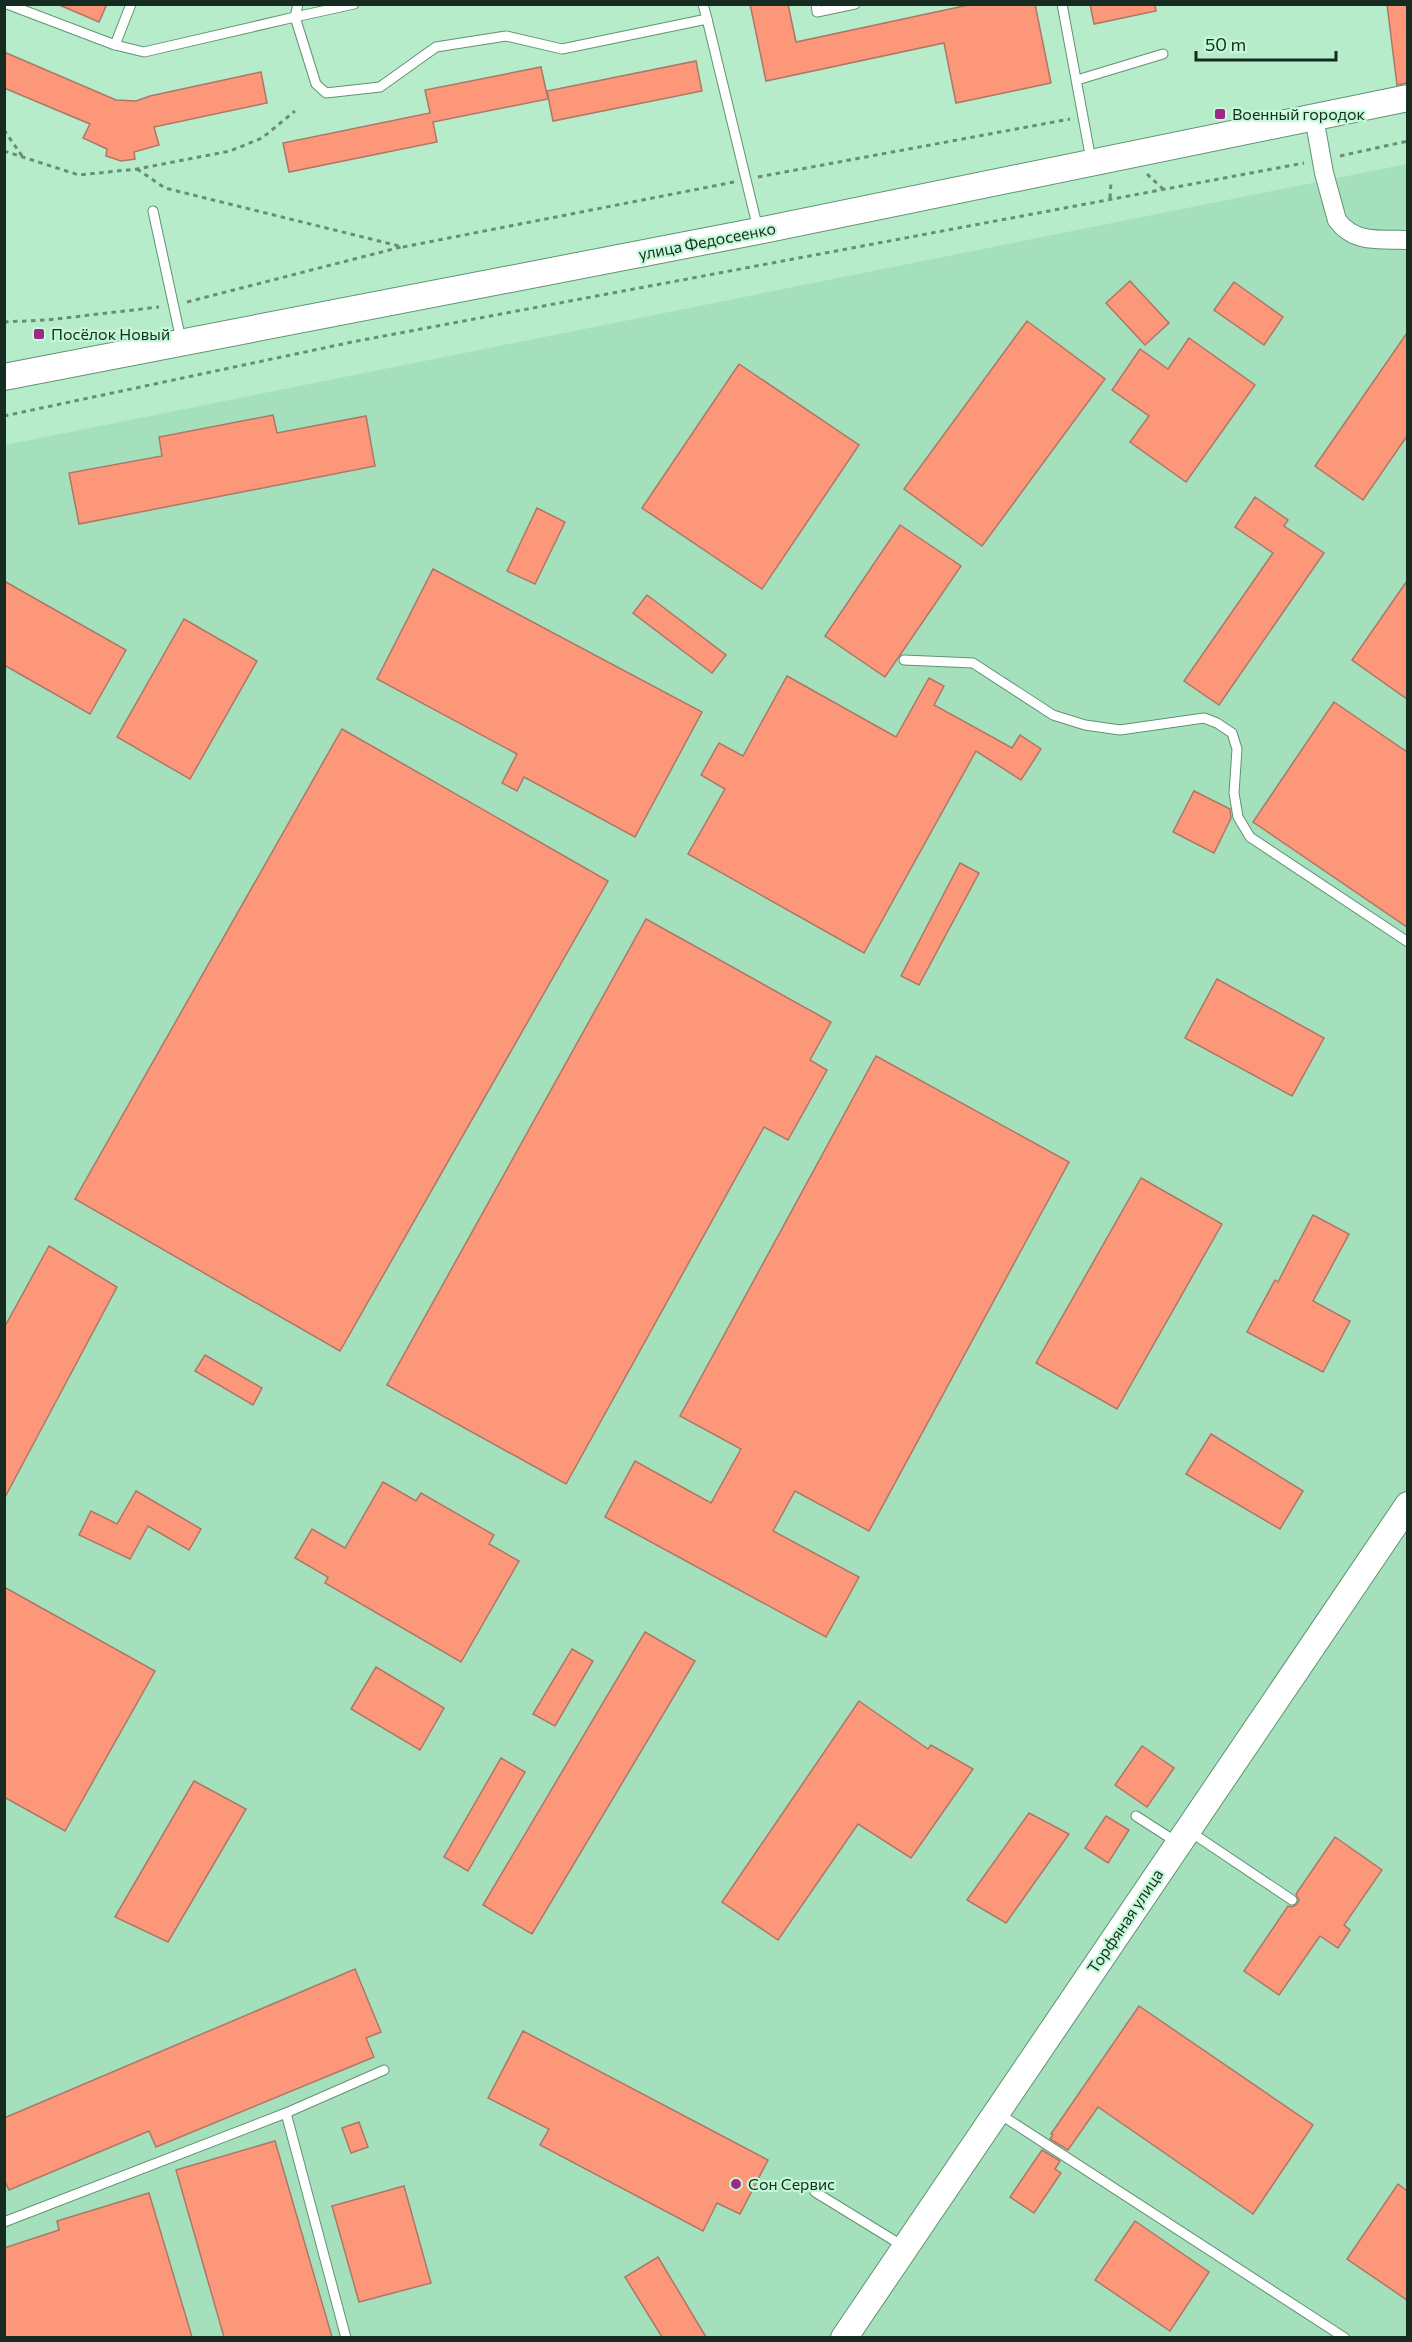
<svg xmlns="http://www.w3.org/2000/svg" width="1412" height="2342" font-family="Commissioner,sans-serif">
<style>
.built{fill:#a4e0bb}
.building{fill:#fd977a;stroke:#ad7768;stroke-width:1.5}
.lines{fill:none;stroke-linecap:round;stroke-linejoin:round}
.lane-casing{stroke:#609374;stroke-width:11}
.street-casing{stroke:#609374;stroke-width:20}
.secondary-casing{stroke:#609374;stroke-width:28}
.path{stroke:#688e77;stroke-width:3;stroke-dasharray:4.5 4.5;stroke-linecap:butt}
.lane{stroke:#fff;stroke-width:9}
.street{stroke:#fff;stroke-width:18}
.secondary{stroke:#fff;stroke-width:26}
.poi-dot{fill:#9c2986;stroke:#c3f9d7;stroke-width:2}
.labels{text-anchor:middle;stroke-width:4.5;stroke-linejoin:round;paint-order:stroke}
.poi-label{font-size:16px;fill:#172c20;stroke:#c3f9d7;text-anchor:start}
.street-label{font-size:16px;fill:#172c20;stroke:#c3f9d7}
</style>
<rect width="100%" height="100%" fill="#b6ecca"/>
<path class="built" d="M1407,164v2173l-1402,1v-1893z"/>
<g class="building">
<path d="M57,4h50l-8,18z"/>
<path d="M750,4h38l8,38 177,-38h62l16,79 -95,20 -12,-60 -178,38z"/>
<path d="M1090,4h65l1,7 -62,13z"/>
<path d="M1387,4h20v79l-10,2z"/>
<path d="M4,52l112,48 20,1 14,-5 111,-24 6,31 -113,24 5,18 -25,7 1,7 -14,2 -15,-5 1,-7 -24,-11 7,-14 -86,-36z"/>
<path d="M696,61l6,30 -149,30 -6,-30z"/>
<path d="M541,67l7,32 -115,23 4,20 -148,30 -6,-29 147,-30 -5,-23z"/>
<path d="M1130,281l39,42 -24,22 -39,-42z"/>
<path d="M1234,282l49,35 -19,28 -50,-35z"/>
<path d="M1027,321l78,58 -123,167 -78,-57z"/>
<path d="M1407,333v103l-44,64 -48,-34z"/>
<path d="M1189,338l66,47 -69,97 -56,-40 19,-26 -37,-26 28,-41 28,20z"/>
<path d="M739,364l120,81 -97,144 -120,-81z"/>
<path d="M273,415l4,18 89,-17 9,50 -296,58 -10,-51 93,-17 -3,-19z"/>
<path d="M1255,497l33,23 -4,6 40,27 -105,152 -35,-24 89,-128 -38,-26z"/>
<path d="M537,508l28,14 -30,62 -28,-13z"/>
<path d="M900,525l61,41 -76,111 -60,-41z"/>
<path d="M433,569l269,143 -67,125 -111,-60 -7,14 -15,-8 15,-29 -140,-75z"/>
<path d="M4,581l122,69 -36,64 -86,-49z"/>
<path d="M1407,581v118l-55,-39z"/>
<path d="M647,595l79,60 -14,18 -79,-60z"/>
<path d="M184,619l73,42 -67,118 -73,-42z"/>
<path d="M787,676l109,61 33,-59 15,8 -10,19 78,43 8,-13 21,14 -20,31 -45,-29 -112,202 -176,-99 37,-65 -24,-14 18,-32 24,13z"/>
<path d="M1334,702l73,50v175l-154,-105z"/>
<path d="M342,729l266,152 -268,470 -265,-152z"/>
<path d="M1194,791l36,18 1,9 -17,35 -41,-21z"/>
<path d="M960,863l19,10 -60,112 -18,-9z"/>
<path d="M646,919l185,103 -21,38 17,10 -39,70 -24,-13 -198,357 -179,-99z"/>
<path d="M1217,979l107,59 -32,58 -107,-58z"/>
<path d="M876,1056l193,106 -200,369 -74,-40 -22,40 86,46 -33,60 -221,-120 30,-56 76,42 30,-54 -61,-33z"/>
<path d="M1141,1178l81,46 -105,185 -81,-46z"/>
<path d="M1313,1215l36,19 -36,67 37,20 -27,51 -76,-40 28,-52 3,2z"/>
<path d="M49,1246l68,41 -113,212v-171z"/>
<path d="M205,1355l57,33 -9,17 -58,-34z"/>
<path d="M1211,1434l92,57 -23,38 -94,-55z"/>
<path d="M383,1482l33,19 5,-8 73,42 -5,9 30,17 -58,101 -136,-79 3,-6 -33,-19 17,-29 33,19z"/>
<path d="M136,1491l65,38 -12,21 -41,-24 -18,33 -51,-24 12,-24 26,13z"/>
<path d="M4,1587l151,84 -90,160 -61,-34z"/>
<path d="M645,1632l50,29 -163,273 -49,-29z"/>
<path d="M572,1649l21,12 -38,65 -22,-12z"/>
<path d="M376,1667l68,41 -24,42 -69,-41z"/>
<path d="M859,1701l69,48 3,-4 42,24 -62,89 -53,-34 -80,116 -56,-38z"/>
<path d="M1142,1746l32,22 -27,39 -32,-22z"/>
<path d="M501,1758l24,14 -57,99 -24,-14z"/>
<path d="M194,1781l52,28 -78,133 -53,-25z"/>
<path d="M1029,1813l40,21 -63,89 -39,-23z"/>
<path d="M1106,1816l23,14 -21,33 -23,-15z"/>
<path d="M1335,1837l47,33 -38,55 6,5 -12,18 -18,-12 -41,59 -35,-24 44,-65 4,1 5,-3 2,-4 -3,-6z"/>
<path d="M355,1969l26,63 -15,6 8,19 -218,90 -7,-16 -140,59 -5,-11v-61z"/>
<path d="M1139,2006l174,119 -60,89 -155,-107 -30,43 -18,-11 3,-4 -2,-1z"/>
<path d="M523,2031l245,129 -28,54 -23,-11 -14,28 -163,-86 9,-16 -61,-31z"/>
<path d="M359,2122l9,25 -17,6 -9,-25z"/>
<path d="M275,2141l57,196h-108l-48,-167z"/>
<path d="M1042,2150l18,11 -5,8 6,4 -27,40 -24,-16z"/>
<path d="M1398,2184l9,7v109l-60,-41z"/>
<path d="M404,2186l27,97 -72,19 -27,-96z"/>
<path d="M149,2193l43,144h-188v-89l55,-18 -2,-9z"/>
<path d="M1135,2221l74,51 -39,59 -75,-51z"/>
<path d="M658,2257l48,80h-44l-37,-60z"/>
</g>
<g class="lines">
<g class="lane-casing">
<g id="lane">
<path d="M7,4l108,41 29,7 151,-35 21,67 10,9 54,-6 56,-40 70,-11 56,13 145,-30 51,210"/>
<path d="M298,4l-3,13 59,-13"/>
<path d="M703,4l4,15"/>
<path d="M816,4l1,8 38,-8"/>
<path d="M1062,4l29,156"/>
<path d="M115,45l16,-41"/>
<path d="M1077,80l86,-26"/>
<path d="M153,211l28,129"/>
<path d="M904,660l69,3 80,52 32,10 35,5 84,-12 13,5 15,10 5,16 -3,44 4,24 12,20 158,105"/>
<path d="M1136,1816l42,27"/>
<path d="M1189,1831l103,69"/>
<path d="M286,2113l60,225"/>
<path d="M998,2113l347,225"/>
<path d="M815,2192l88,54"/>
<path d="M4,2222l282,-109 98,-43"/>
</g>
</g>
<g class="street-casing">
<path id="street" d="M1314,117l10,56 13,47c17,24 44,19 71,20"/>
</g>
<g class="secondary-casing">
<g id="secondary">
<path d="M4,377l754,-146 650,-133"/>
<path d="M844,2338l564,-833"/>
</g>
</g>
<g class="path">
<path d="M4,130l18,26"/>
<path d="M4,151l75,24 58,-6 93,-18 32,-13 33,-27"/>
<path d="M1340,156l68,-15"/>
<path d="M137,169l28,19 238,59 331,-65"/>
<path d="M1147,174l17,16"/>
<path d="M758,177l312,-58"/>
<path d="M1110,198l1,-16"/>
<path d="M187,302l214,-55"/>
<path d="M4,322l43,-2 112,-13"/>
<path d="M4,416l348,-74 952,-179"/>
</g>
<use href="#lane" class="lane"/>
<use href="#street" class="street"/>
<use href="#secondary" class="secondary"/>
</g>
<g class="poi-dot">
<rect x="1214" y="108" width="12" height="12" rx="3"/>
<rect x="33" y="328" width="12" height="12" rx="3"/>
<circle cx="736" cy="2184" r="6"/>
</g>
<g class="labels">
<g class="poi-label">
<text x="1232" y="120">Военный городок</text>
<text x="51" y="340">Посёлок Новый</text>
<text x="748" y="2190">Сон Сервис</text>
</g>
<g class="street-label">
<text transform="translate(707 241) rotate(-11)" y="6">улица Федосеенко</text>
<text transform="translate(1125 1921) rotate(-56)" y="6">Торфяная улица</text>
</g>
</g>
<rect width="1412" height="2342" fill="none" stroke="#172c20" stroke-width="12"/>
<path d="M1196 51v9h140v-9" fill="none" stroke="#172c20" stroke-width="3"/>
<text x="1205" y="51" font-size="18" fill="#172c20" stroke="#c3f9d7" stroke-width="4.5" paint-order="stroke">50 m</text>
</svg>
